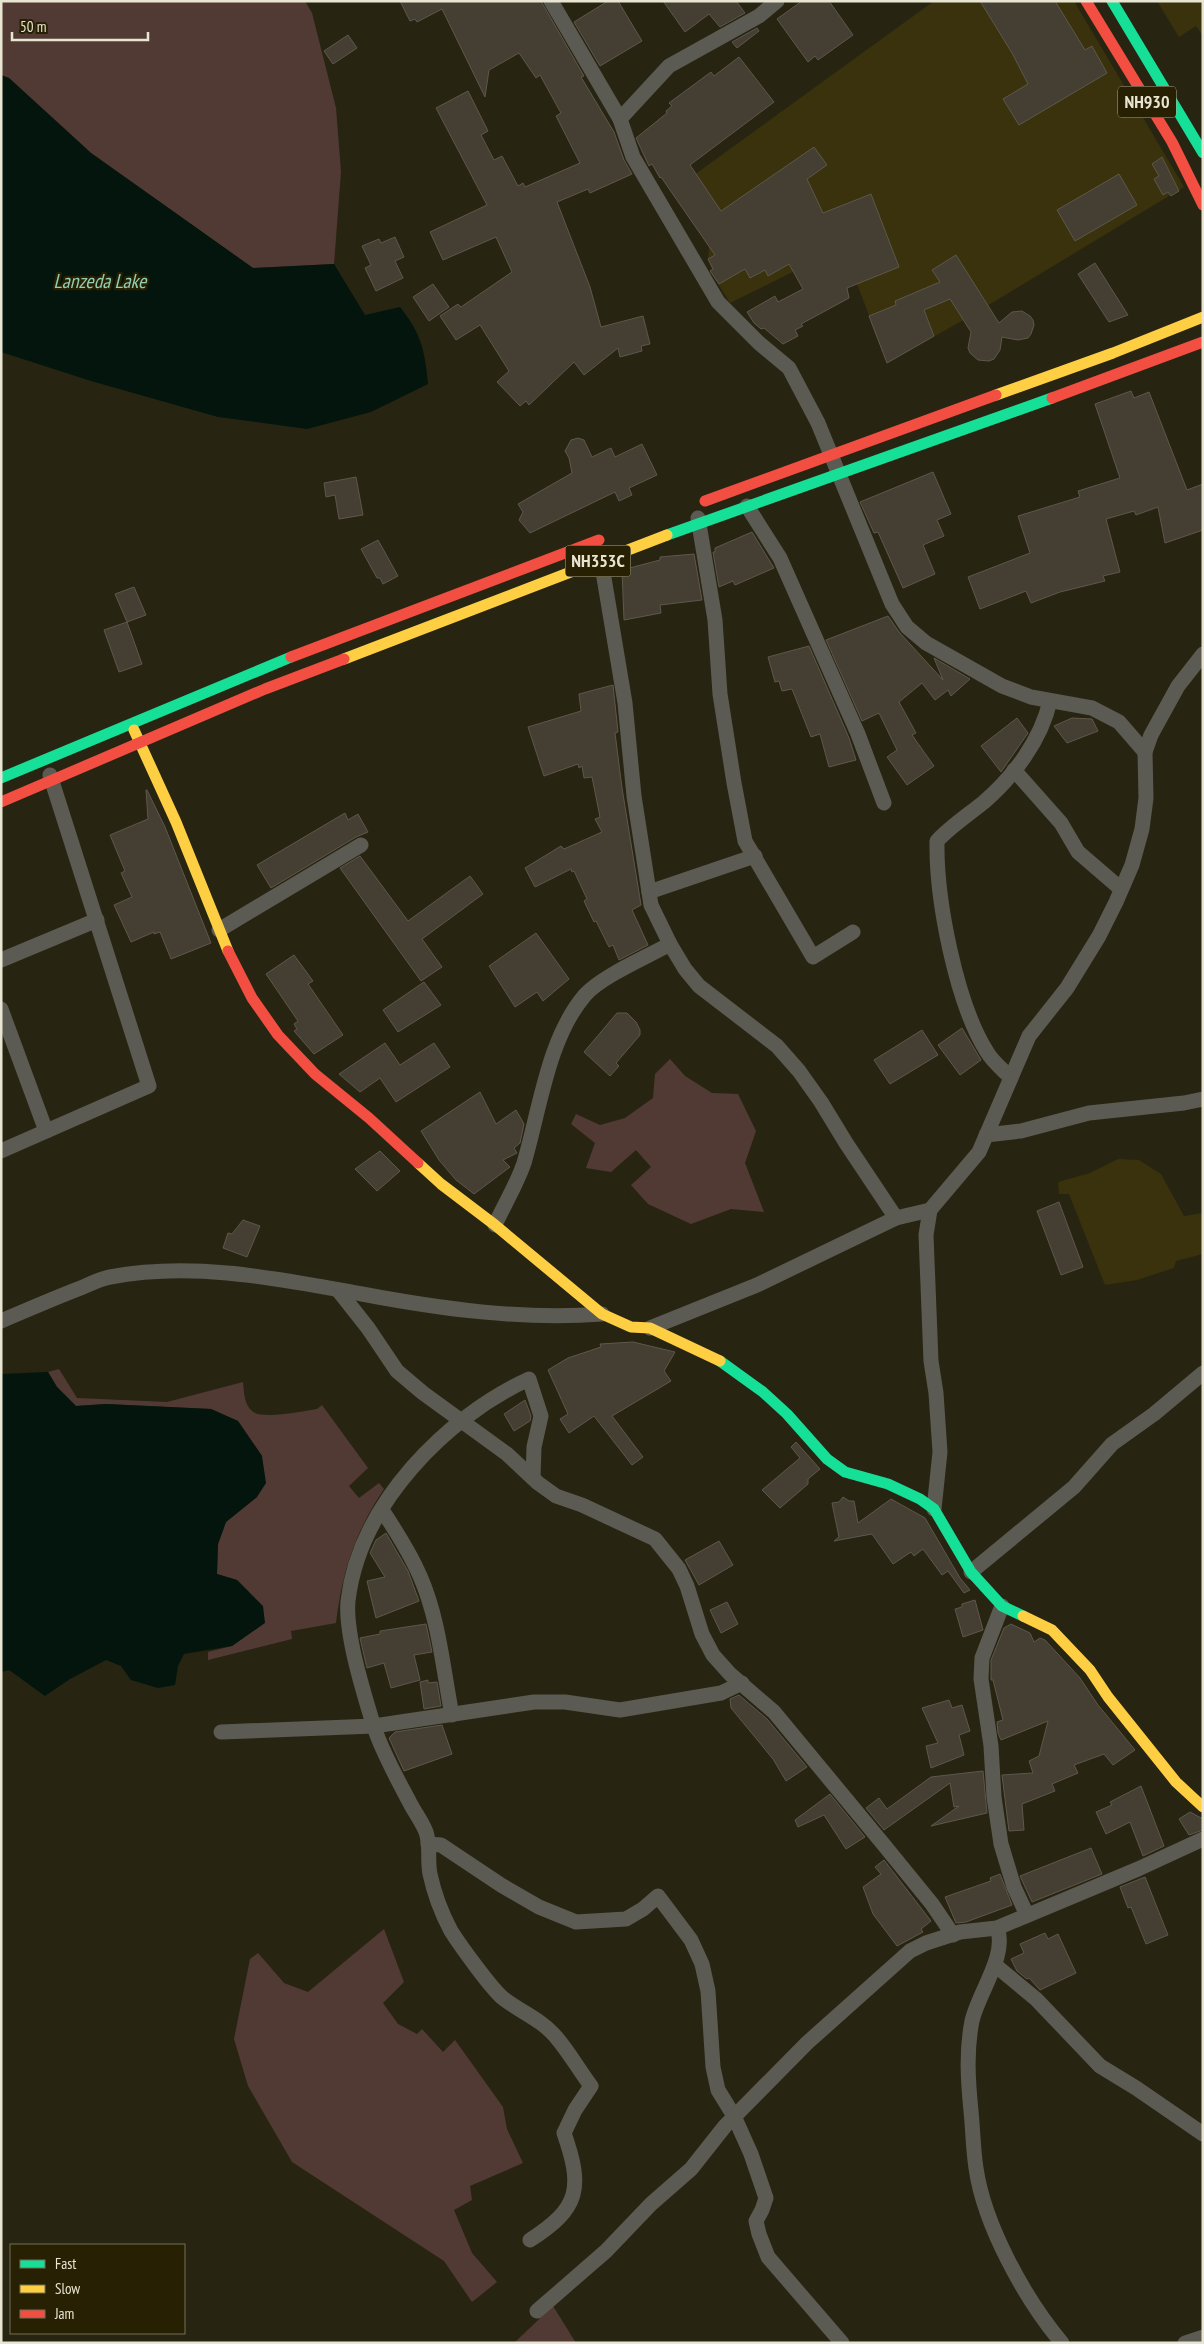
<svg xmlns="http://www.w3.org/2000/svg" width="1204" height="2344" font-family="'PT Sans Narrow',sans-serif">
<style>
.built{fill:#39320c}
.green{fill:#523a34}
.water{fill:#04150d}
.building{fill:#453e32;stroke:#5e574b}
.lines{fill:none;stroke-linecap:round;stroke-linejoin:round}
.street{stroke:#5b5b53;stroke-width:15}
.fast{stroke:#16e098;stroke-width:11}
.slow{stroke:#ffcf43;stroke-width:11}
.jam{stroke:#f24e42;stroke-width:11}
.labels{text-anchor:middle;stroke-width:4.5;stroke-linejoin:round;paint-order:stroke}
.shield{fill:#272002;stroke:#afaa94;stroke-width:1}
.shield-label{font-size:18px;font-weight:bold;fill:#e9e5d3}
.water-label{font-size:20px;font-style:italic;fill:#90cfb5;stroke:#272002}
</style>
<rect width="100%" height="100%" fill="#282412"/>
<g class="built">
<path d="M934,1h140l110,186 -217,131 -80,45 -44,-116 -113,56 -20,-32 3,-2 -5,-10 1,-12 -37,-56z"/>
<path d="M1157,1h46v35l-7,-10 -17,11z"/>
<path d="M1118,1159l21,1 22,14 23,42 19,-3v41l-27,7 -2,7 -37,12 -32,5 -36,-91h-10l-1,-12 32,-9z"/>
</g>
<g class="green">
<path d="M1,1h304l7,12 24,95 5,64 -7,92 -81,4 -162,-115 -82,-75 -8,-3z"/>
<path d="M670,1059l15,17 27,17 26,1 18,37 -11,32 19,49 -33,-3 -40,15 -43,-20 -17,-19 20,-18 -15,-17 -25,22 -25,-4 9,-25 -24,-19 5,-10 24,11 25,-7 28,-20 2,-24z"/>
<path d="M59,1369l18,29 90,4 76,-20c1,10 1,22 9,29 9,9 52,0 65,-2l5,-4 46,63 -19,18 10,12 20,-15 5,6c-29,43 -42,83 -48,134l-45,8 1,8 -84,21v-8l24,-6 33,-24 -17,-31 -11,-11 -20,-6 1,-30 8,-22 31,-25 5,-41 -24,-35 -27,-12 -105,-5 -30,2 -19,-19 -9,-15z"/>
<path d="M384,1929l20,53 -21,21 15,21 19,10 5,-5 21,23 12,-12 48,67 4,22 16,34 -53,23 2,14 -18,10 18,43 25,29 -25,20 -28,-41 -152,-99 -44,-76 -14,-47 16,-80 8,-6 26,30 24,9z"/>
<path d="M553,2306l23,37h-62z"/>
</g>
<g class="water">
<path d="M1,75l8,3 82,75 162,115 81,-4 31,51 35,-8c21,26 25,44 28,77l-57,28 -64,17 -89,-12 -127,-36 -90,-29z"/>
<path d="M48,1372l9,15 19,19 30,-2 105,5 27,12 24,35 4,27 -9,14 -31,25 -8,22 -1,30 20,6 26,26 2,17 -33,23 -48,8 -6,12 -3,19 -17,3 -27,-8 -10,-14 -15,-6 -36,19 -25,17 -36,-26 -8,2v-298z"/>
</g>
<g class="building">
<path d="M400,1h141l43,75 -3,1 33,55 10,28 8,14 -42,19 -2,-4 -31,13 33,85 11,40 42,-11 7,28 -9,2 1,5 -22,6 -2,-9 -34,27 -10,-13 -45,43 -3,-4 -6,5 -23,-24 12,-11 -29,-46 -24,15 -16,-24 18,-12 3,3 51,-35 -16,-35 -53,23 -13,-28 57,-27 -51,-97 32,-17 20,40 -7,4 13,25 8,-4 16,30 5,-3 2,4 55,-24 -24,-47 5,-3 -21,-38 -4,3 -17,-25 -30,17 -4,27 -43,-88 -25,13 -2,-3 -5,2z"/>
<path d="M608,1h10l24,40 -42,25 -26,-44z"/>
<path d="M663,1h73l9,12 -25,14 -11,-13 -24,18z"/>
<path d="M802,1h27l24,34 -35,25 -3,-4 -7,6 -31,-43z"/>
<path d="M980,1h75l30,49 7,-4 15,27 -88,52 -16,-26 25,-15 -16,-31z"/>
<path d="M757,28l2,3 -22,17 -5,-6z"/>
<path d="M348,35l9,13 -24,16 -9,-13z"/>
<path d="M739,57l35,45 -84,63 31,46 93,-64 13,18 -20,14 16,34 48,-19 28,73 -52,21 2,10 -48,26 2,2 -8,4 3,6 -15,8 -19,-16 -3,1 -7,-6 -7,-11 28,-16 3,6 25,-13 -14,-25 -21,12 -3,-6 -15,8 -5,-9 -26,15 -9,-13 3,-2 -5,-10 7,-4 -54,-78 -1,1 -8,-14 -3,2 -13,-28 31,-25 -1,-2 6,-5 -3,-3 42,-31 3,4z"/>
<path d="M1162,157l17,34 -8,5 -3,-4 -5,3 -9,-16 5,-3 -7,-12z"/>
<path d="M1119,174l18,31 -62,36 -18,-31z"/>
<path d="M395,237l9,20 -9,4 8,17 -27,13 -11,-23 6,-3 -9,-19 17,-7 2,4z"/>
<path d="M956,255l43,68 13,-11 10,-1 8,5 3,4 1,5 -3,9 -3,4 -10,2 -16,-3 -2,13 -6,9 -5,2 -11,-1 -8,-7 -2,-5 3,-16 -21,-33 -26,11 10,26 -47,27 -18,-47 27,-11 -1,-4 45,-19 -8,-12z"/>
<path d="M1095,263l33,52 -19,7 -31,-48z"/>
<path d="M433,284l16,23 -20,14 -16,-24z"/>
<path d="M1131,391l3,7 15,-6 38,98 16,-6v46l-38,13 -7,-36 -22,8 -2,-4 -28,8 14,53 -17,4 2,5 -45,11 -29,11 -5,-12 -46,18 -12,-32 62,-24 -12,-37 62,-19 -2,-6 42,-13 -25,-74z"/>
<path d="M578,438l6,2 8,17 19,-9 4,9 27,-13 15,31 -28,13 3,7 -13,6 -4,-9 -85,41 -11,-13 4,-8 -5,-8 54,-31 -3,-15 -4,-7 6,-11z"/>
<path d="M933,472l18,42 -14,6 7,16 -21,9 12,29 -32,14 -25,-56 -4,1 -14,-31z"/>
<path d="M356,477l7,38 -24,4 -4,-24 -9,2 -2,-14z"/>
<path d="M752,532l22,36 -39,17 -2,-4 -14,6 -6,-35h2v-4z"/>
<path d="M378,540l20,36 -15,8 -3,-6h-3l-16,-29z"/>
<path d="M694,554l8,46 -42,5 1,8 -37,7 -2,-50 38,-10v-3z"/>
<path d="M134,587l12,28 -19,7 -12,-28z"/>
<path d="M888,616l11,16 44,48 -9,-22 36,21 -19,17 -3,-6 -13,10 -13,-17 -23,19 17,31 -4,2 22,31 -27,19 -20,-28 10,-7 -18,-37 -17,8 -36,-81z"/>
<path d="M127,622l15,42 -23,8 -15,-42z"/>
<path d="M809,646l40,92 7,22 -27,7 -9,-33 -9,3 -19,-48 -10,2 -3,-10 -4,1 -7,-25z"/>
<path d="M613,685l5,47 -3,1 7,55 19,117 -9,5 16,35 -29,15 -6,-15 -4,2 -13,-26 -2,1 -10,-21 3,-2 -13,-28 -2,1 -1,-3 -36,18 -10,-19 36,-22 3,3 38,-17 -7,-13 5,-2 -8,-40 -8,1 -2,-12 -3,2 -1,-4 -34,12 -16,-49 53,-16 -2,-17z"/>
<path d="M1017,718l11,15 -27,39 -20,-26z"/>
<path d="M1072,718l20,1 6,12 -31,12 -13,-17z"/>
<path d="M146,790h1l18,37 46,116 -40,16 -11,-27 -6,2v-2l-23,10 -17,-37 18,-8 -11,-24 4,-2 -15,-36 38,-16z"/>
<path d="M345,813l3,7 10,-6 10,18 -12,5 -85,51 -14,-23z"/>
<path d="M360,856l48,65 62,-45 13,18 -61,45 20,28 -21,14 -81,-113z"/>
<path d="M536,933l33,46 -26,22 -6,-9 -22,15 -26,-41z"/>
<path d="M294,955l19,26 -5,3 35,51 -29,19 -20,-23 3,-2 -3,-5 4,-3 -32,-47z"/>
<path d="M424,982l17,23 -43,27 -15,-22z"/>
<path d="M617,1013h10l9,9 4,8v5l-24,28 3,3 -9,10 -26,-24z"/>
<path d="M962,1028l19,32 -21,15 -22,-30z"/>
<path d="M922,1030l16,25 -48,29 -16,-24z"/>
<path d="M385,1043l15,22 34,-22 16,24 -54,35 -16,-24 -20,14 -21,-18z"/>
<path d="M480,1092l16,32 20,-14 8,14 -4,19 -6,5 3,5 -14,7 7,7 -36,27 -18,-14 -17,-20 -18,-29z"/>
<path d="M380,1151l20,20 -23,20 -22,-22z"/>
<path d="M1059,1202l24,65 -22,8 -24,-64z"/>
<path d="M243,1220l17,6 -13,31 -24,-9 5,-15 4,1z"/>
<path d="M633,1342l42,10 -11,19 7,10 -59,35 31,41 -11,8 -38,-49 -25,17 -9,-14 8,-5 -20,-44 20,-12 33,-11 -1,-3z"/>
<path d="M525,1400l6,16 -1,5 -16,10 -10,-17z"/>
<path d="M796,1442l24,27 -12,10v5l-28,24 -18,-18 38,-32 -9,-11z"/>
<path d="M843,1497l6,4h5l4,22 33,-24 34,19 35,60 10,12 -6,3 -16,-22 -6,4 -19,-26 -9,7 -3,-4 -18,12 -21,-30 -38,7 5,-4 -7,-34 7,-1z"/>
<path d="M386,1533l22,38 11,30 -43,17 -9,-37 18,-4 -15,-24 6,-13z"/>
<path d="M719,1541l14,24 -34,20 -14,-25z"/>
<path d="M975,1600l8,30 -20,7 -8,-28 7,-2v-3z"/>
<path d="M727,1602l11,22 -17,9 -11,-23z"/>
<path d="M426,1624l6,28 -18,3 6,25 -29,8 -7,-25 -17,5 -7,-30 20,-4v-3z"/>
<path d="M1011,1624l19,9 4,9 6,-4 5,2 35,38 18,27 37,45 -22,15 -9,-11 -30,11 4,8 -26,11 3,7 -33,13 2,26 -15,1 -7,-56 31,-2 -4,-12 10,-5 9,-35 -47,19 -3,-7 -1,-11 6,-2 -10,-40h-2v-20l13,-32z"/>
<path d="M428,1680v3l9,-1 4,24 -17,3 -4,-27z"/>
<path d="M739,1695l28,24 40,48 -21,14 -13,-22 -42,-51 -1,-9z"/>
<path d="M949,1700l3,8 10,-3 8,26 -11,4 5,20 -33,13 -5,-22 12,-3 -16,-35z"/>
<path d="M442,1725l10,29 -48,17 -15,-33 6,-6z"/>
<path d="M983,1771l4,42 -56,13 28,-20 -5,1 -4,-24 -66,47 -18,-22 13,-10 8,11 44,-32z"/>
<path d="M1141,1786l23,60 -21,10 -13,-34 -24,12 -10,-22 16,-7 -2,-3z"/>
<path d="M830,1794l35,43 -19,12 -22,-34 -26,12 -3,-7z"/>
<path d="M1190,1812l13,7v11l-14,5 -10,-16z"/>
<path d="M1091,1848l11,26 -70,28 -12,-26z"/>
<path d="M884,1860l47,61 -10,8 2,3 -26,14 -24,-32 -10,-27 18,-13 -6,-7z"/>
<path d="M1000,1874l12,31 -46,17 -10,1 -11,-26 46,-16 -1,-3z"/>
<path d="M1145,1877l23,58 -22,9 -15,-37 -3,1 -8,-21z"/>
<path d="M1045,1933l3,6 10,-5 18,39 -36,17 -11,-12 -2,1 -10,-8 -6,-12 13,-6 -4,-9z"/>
</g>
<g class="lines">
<g class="street">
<path d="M551,1l69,118 49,-53 90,-50 18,-15"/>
<path d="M620,119l13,38 85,145 41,41 30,25 29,55 74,181 15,23 19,16 76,43 29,11 61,11 27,14 26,30"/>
<path d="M747,506l33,52 78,176 26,69"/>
<path d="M698,518l17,102 5,74 14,89 11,58 68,116 40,-25"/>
<path d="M601,560l24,143 9,93 17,109 19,39 15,25 14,17 78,60 22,25 22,31 25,41 50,75"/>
<path d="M1014,770l47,53 17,29 43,37"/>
<path d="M649,892l106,-36"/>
<path d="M219,930l142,-85"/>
<path d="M1,960l96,-40"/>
<path d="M1,1009l45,122"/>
<path d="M1011,1078c-8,-8 -18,-16 -24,-26 -31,-49 -51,-153 -50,-211 14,-15 31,-26 47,-39 30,-26 57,-62 66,-101"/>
<path d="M986,1135l35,-4 68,-18 95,-10 19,-4"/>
<path d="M1,1151l148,-65 -99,-311"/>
<path d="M495,1225c9,-20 22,-41 29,-62 16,-54 24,-125 61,-168 17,-19 62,-38 85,-51"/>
<path d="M338,1290l30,38 29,43 26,22 84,61 31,29 18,13 26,9 73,34 24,30 8,17 15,48 11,21 17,19 44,38 110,133 48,59 21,31"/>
<path d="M1,1321c26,-11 51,-22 77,-32 10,-4 21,-10 32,-12 84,-16 169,2 252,17 79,15 160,26 240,20"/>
<path d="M650,1328l107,-43 139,-67 34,-8"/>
<path d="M934,1509l6,-57 -4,-59 -5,-32 -5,-126 4,-25 49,-58 50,-116 38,-48 32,-52 17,-34 16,-37 10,-36 4,-31 -1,-46 6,-17 27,-49 25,-32"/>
<path d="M382,1510c14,21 28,43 38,66 19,43 23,93 32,139"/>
<path d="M971,1572l103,-85 38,-43 42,-30 49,-41"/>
<path d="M1002,1606l-20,52 -1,21 10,67 3,51 7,47 13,43 13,28"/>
<path d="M221,1732l153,-6 160,-24h31l55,8 101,-17 21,-10"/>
<path d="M428,1844l13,1 60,40 38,22 37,15 50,-3 17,-10 15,-13 33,44 11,24 6,27 5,76 5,23 16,26 17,38 15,44 -4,12 -6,11 3,13 9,23 74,86"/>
<path d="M997,1928c11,27 -19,65 -25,93 -6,30 -4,60 -1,90 2,19 2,38 5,57 8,57 49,131 86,175"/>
<path d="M995,1965l41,34 64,67 36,22 67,46"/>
<path d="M530,2240c50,-32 53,-52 34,-107l11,-23 16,-24c-12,-16 -22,-34 -35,-49 -14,-17 -35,-25 -52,-38 -12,-9 -44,-54 -53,-68 -9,-17 -17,-38 -21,-57 -3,-14 1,-28 -4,-42 -4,-10 -10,-18 -15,-27 -13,-25 -28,-51 -37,-78 -10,-33 -29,-93 -26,-126 11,-96 98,-184 181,-222l12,37 -7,31 -1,31"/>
<path d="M537,2311l69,-60 45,-47 40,-35 34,-43 82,-83 103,-92 16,-8 34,-11 37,-4 141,-59 65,-30"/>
<path d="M1185,2343l18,-6"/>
</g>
<g class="fast">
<path d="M1112,1l91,152"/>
<path d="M667,535l385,-137"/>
<path d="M1,778l290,-121"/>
<path d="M720,1361l43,31 24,22 40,45 18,13 43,12 32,15 14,10 37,63 31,34 21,10"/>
</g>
<g class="slow">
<path d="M996,395l117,-42 90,-36"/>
<path d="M344,659l323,-124"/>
<path d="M134,730l42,92 52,129"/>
<path d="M418,1163l23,21 54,41 107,89 29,13 19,1 70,33"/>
<path d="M1023,1616l29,14 38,40 18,27 68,85 27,25"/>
</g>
<g class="jam">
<path d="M1086,1l86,141 31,63"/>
<path d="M1052,398l151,-56"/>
<path d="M705,501l291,-106"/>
<path d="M291,657l308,-117"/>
<path d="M1,802l264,-113 79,-30"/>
<path d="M228,951l24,47 26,37 37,39 54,44 49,45"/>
</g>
</g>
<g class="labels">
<g class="shield">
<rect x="1118" y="86.5" width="58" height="31" rx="4"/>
<rect x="565.5" y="545.5" width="65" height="31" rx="4"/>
</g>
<g class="shield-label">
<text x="1147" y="108">NH930</text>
<text x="598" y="567">NH353C</text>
</g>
<g class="water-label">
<text x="100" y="288">Lanzeda Lake</text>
</g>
</g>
<rect width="1204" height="2344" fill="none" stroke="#e9e5d3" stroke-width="5"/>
<rect x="10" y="2244" width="175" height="90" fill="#272002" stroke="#756f56"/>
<rect x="20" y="2260" width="25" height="8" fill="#16e098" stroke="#756f56"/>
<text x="55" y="2269" font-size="15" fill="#e9e5d3">Fast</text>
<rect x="20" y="2285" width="25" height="8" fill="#ffcf43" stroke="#756f56"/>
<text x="55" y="2294" font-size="15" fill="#e9e5d3">Slow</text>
<rect x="20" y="2310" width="25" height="8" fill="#f24e42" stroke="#756f56"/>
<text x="55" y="2319" font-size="15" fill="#e9e5d3">Jam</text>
<path d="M12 32v8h136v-8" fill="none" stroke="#e9e5d3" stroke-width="2.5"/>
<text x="20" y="32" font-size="15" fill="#e9e5d3" stroke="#272002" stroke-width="4" paint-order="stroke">50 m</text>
</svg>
